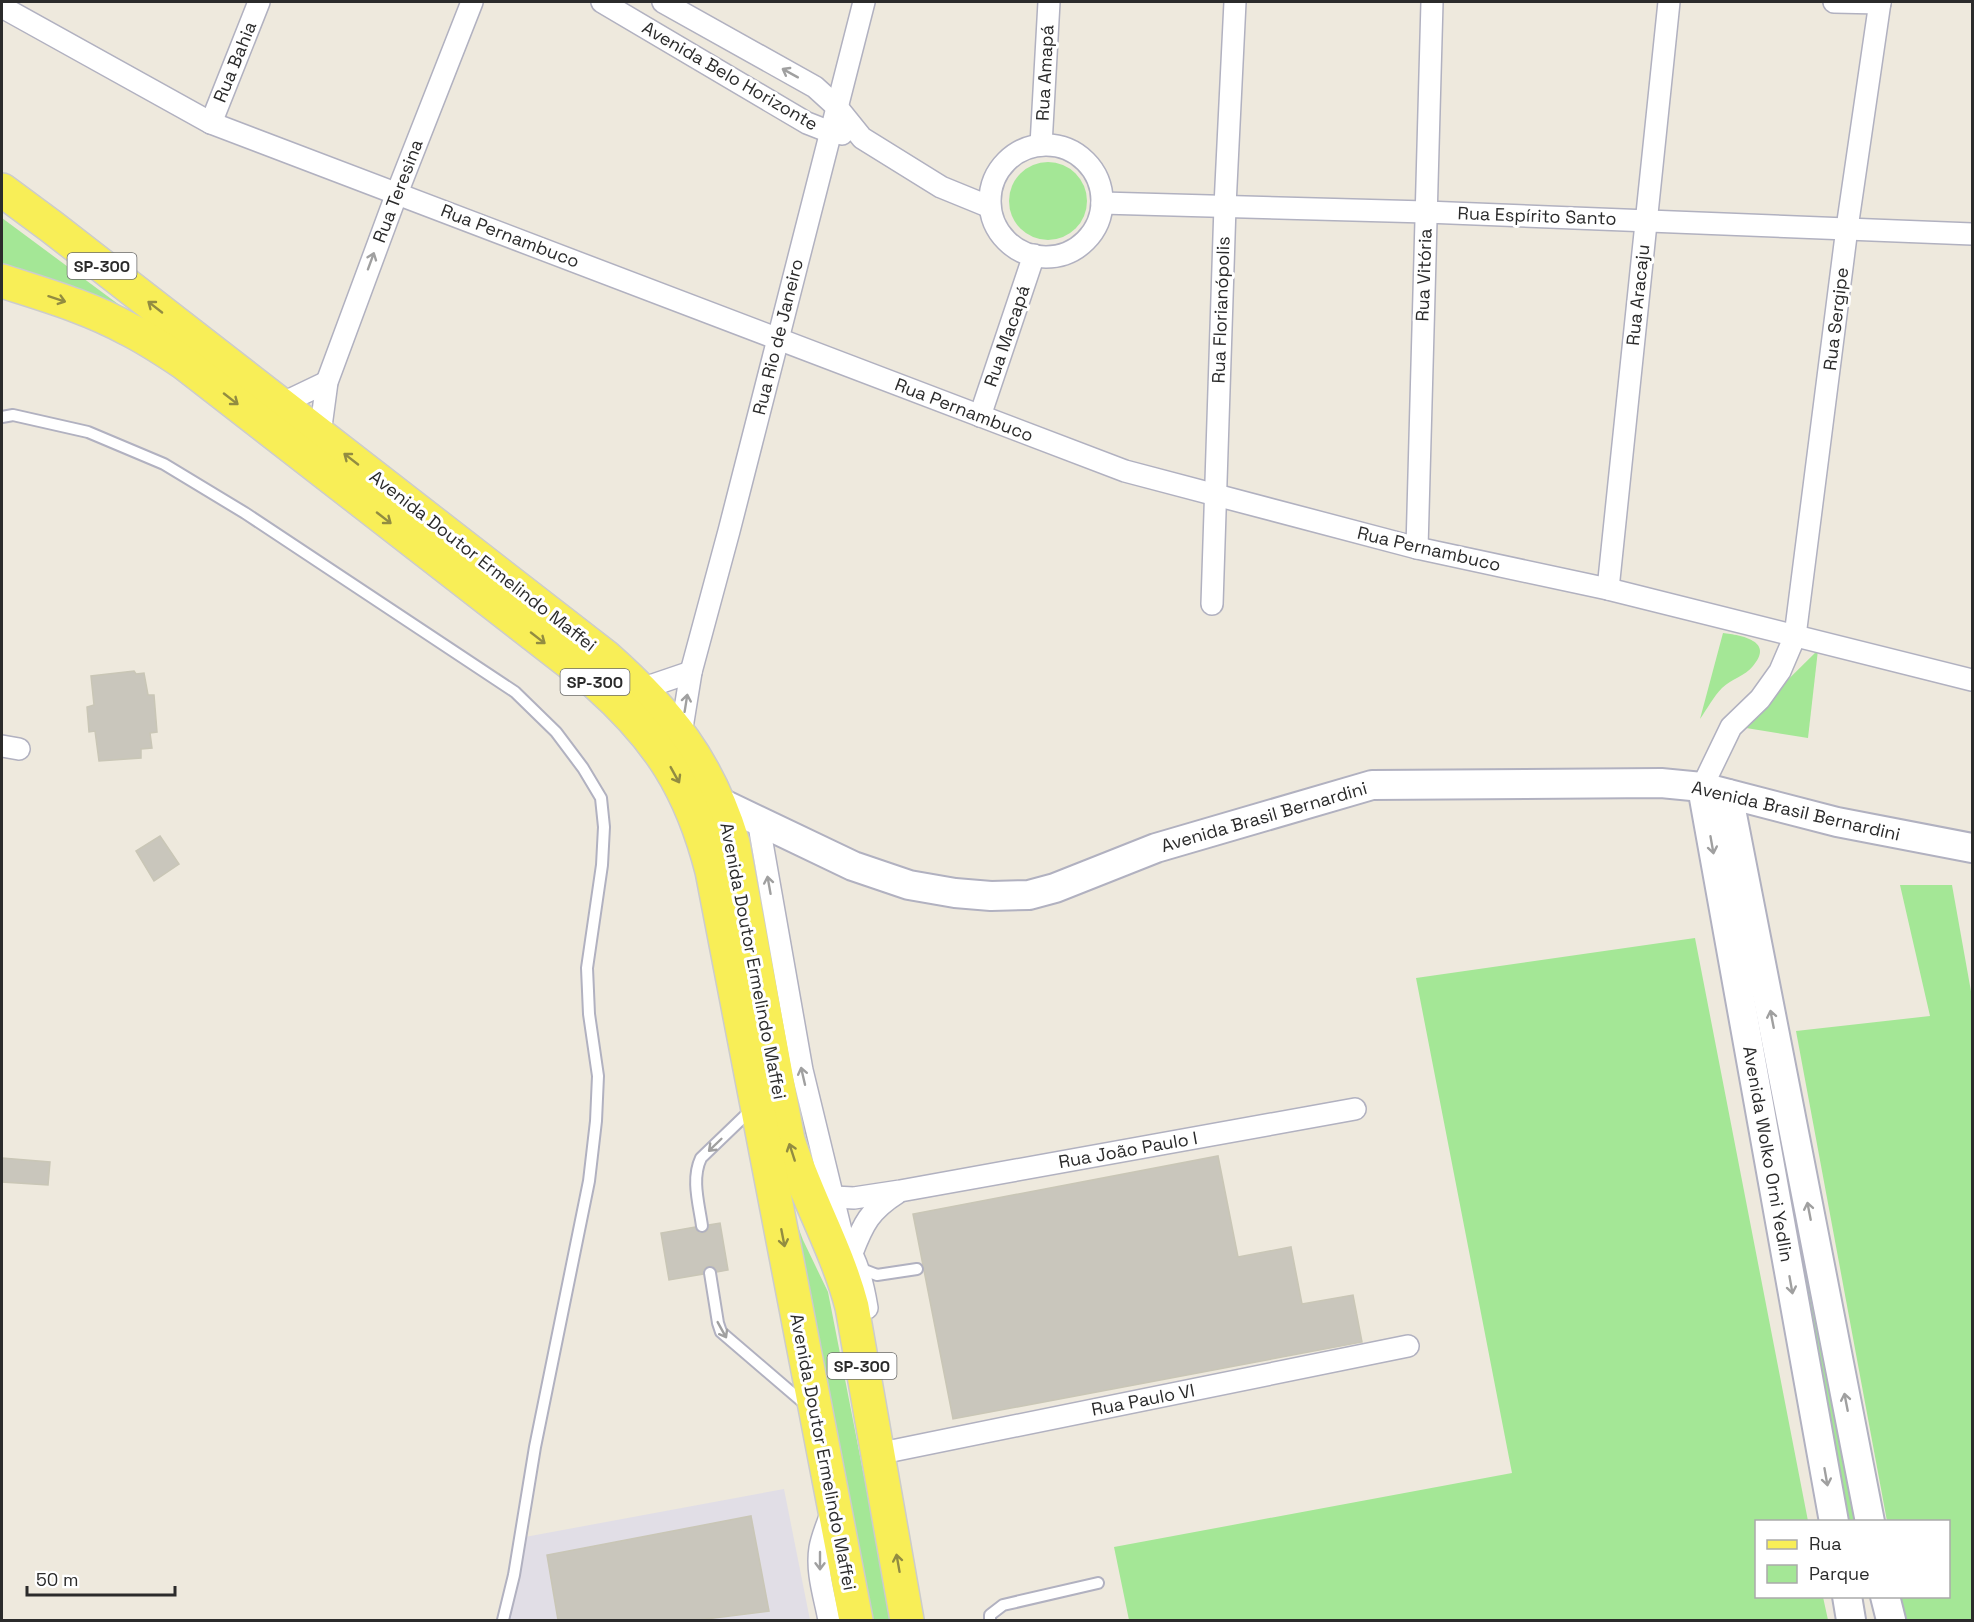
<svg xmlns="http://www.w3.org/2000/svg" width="1974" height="1622" font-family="'Space Grotesk',sans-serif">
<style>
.industrial{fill:#e1dee6}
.green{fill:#a4e796}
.building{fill:#c9c6bc;stroke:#c9c6b6;stroke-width:1.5}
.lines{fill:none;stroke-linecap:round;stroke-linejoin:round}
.lane-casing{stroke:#b1b1c0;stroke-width:14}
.street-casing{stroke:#b1b1c0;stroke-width:24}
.secondary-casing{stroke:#b1b1c0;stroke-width:32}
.primary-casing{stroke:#ccc;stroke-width:36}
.lane{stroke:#fff;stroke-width:10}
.street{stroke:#fff;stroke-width:21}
.secondary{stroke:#fff;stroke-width:28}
.primary{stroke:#f8ee57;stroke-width:33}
.oneway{stroke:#a0a0a0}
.oneway2{stroke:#928c41}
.labels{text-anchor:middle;stroke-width:6;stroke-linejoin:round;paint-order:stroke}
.shield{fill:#fff;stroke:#6b6b6b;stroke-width:1.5}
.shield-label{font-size:16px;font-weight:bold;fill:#2b2b2b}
.street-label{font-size:18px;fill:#2b2b2b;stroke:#fff}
</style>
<rect width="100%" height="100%" fill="#eee9dd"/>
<path class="industrial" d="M784,1489l26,131h-303l18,-83z"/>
<g class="green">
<circle cx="1048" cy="201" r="39"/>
<path d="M2,218l139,103 -139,-51z"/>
<path d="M1723,633c18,2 52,8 30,33 -8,10 -22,13 -31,22 -8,8 -15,21 -22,31z"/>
<path d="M1818,650l-10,88 -68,-11z"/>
<path d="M1715,806l147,715h-15z"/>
<path d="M1900,885h52l20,112v623h-66l-5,-23 47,-1v-74l-61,-1 -91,-490 134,-15z"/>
<path d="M1695,938l113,583 -52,1v74l67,1 5,23h-699l-15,-73 398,-74 -96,-495z"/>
<path d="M784,1190l19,50 25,52 64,328h-25z"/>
</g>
<g class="building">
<path d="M134,671l2,3 8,-1 4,22h6l3,37 -7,1 2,15 -11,1v9l-42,3 -4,-30 -6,1 -2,-25 7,-2 -3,-29z"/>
<path d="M160,836l19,28 -25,17 -18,-30z"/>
<path d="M1218,1156l20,101 53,-10 11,57 51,-9 9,47 -409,77 -40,-205z"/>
<path d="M2,1158l48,4 -2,23 -46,-3z"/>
<path d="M720,1223l8,47 -11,2 -4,-6h-5l-5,4v4l-34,6 -8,-47 34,-6 4,6h5l5,-4v-4z"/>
<path d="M751,1516l18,95 -71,9h-140l-11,-65z"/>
</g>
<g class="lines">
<g class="lane-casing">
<g id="lane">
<path d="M2,417l11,-2 75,17 76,32 81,49 270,179 41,40 27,36 18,30 3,29 -2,38 -15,103 2,46 9,62 -2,45 -7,60 -54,266 -21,128 -11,45"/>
<path d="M702,1226c-3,-22 -11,-47 -1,-68l52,-50"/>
<path d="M859,1268l18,7 40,-6"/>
<path d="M710,1273l8,50 3,9 84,72"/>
<path d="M990,1620v-5l13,-10 95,-22"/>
</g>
</g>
<g class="street-casing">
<g id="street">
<path d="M602,2l205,121 23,9 12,2"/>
<path d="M663,2l152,85 22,20 25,31 79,49 49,20"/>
<path d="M1834,2l46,1"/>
<path d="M2,7l209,116 914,348 292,77 191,41 364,91"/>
<path d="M211,123l48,-121"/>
<path d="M1041,145l8,-143"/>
<circle cx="1046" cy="201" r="56"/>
<path d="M1102,203l324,9 546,22"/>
<path d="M281,404l46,-22"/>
<path d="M980,416l54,-161"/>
<path d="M320,434l7,-52 70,-189 75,-191"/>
<path d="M1417,548l15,-546"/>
<path d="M1608,589l61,-587"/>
<path d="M1212,604l13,-398 10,-204"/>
<path d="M641,689l50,-17"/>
<path d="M681,734l10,-62 38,-141 135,-529"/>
<path d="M2,746l17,3"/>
<path d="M1702,787l29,-60 29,-28 20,-28 15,-35 52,-408 33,-226"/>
<path d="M758,820l44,250 40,165"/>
<path d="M807,1191l26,6 21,1 46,-7 455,-82"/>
<path d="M833,1224c21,25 29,53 34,84"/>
<path d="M852,1253c11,-29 18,-43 45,-60"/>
<path d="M877,1454l531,-108"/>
<path d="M829,1620c-4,-22 -13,-48 -9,-72 2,-12 8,-25 12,-37"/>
</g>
</g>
<g class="secondary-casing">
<g id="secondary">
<path d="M1702,787l132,735"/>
<path d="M1728,794l142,728"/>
<path d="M719,802l134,64 56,19 46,8 36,3 38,-1 26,-7 101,-40 216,-63 289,-2 41,4 135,35 135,26"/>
<path d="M1847,1596l4,24"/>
<path d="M1885,1596l6,24"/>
</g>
</g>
<g class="primary-casing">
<g id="primary">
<path d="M2,190l50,37 554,430c63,56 102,104 127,186l55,297c18,57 49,109 64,167l55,313"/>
<path d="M2,281c43,14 86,26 126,48 20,10 38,22 56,34l412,320c63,56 95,106 116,188l144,749"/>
</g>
</g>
<use href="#lane" class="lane"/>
<use href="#street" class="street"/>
<use href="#secondary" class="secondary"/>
<use href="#primary" class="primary"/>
</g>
<defs><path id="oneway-shaft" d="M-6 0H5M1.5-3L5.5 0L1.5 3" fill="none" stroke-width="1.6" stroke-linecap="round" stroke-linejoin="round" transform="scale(1.5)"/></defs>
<g class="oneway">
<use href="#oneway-shaft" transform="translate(790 73) rotate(-151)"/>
<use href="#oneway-shaft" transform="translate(371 261) rotate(-70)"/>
<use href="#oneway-shaft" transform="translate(686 703) rotate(-81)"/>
<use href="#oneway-shaft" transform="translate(1712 845) rotate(80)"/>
<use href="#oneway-shaft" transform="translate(769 885) rotate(-100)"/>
<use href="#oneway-shaft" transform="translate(1772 1019) rotate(-101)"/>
<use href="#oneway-shaft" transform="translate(803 1076) rotate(-103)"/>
<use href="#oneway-shaft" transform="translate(715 1145) rotate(136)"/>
<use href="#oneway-shaft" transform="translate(1809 1211) rotate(-101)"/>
<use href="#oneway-shaft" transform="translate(1791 1285) rotate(80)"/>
<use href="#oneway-shaft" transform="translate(722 1330) rotate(61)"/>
<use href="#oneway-shaft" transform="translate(1846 1402) rotate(-101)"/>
<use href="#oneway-shaft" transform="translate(1826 1477) rotate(80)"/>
<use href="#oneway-shaft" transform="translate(820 1561) rotate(90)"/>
</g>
<g class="oneway2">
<use href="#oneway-shaft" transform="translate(57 299) rotate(18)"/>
<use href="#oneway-shaft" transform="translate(155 307) rotate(-142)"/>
<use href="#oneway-shaft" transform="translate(231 399) rotate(38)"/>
<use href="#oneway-shaft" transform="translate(351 459) rotate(-142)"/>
<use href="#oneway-shaft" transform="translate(384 518) rotate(38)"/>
<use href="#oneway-shaft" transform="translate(538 638) rotate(38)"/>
<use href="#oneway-shaft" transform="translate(675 775) rotate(61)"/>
<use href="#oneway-shaft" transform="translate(792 1152) rotate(-108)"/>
<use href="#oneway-shaft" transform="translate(783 1238) rotate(79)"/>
<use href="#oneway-shaft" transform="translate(898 1563) rotate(-100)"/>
</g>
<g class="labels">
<g class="shield">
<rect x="67.5" y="253" width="69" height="26" rx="4.5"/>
<rect x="560.5" y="669" width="69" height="26" rx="4.5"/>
<rect x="827.5" y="1353" width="69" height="26" rx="4.5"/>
</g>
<g class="shield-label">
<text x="102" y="272">SP-300</text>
<text x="595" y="688">SP-300</text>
<text x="862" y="1372">SP-300</text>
</g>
<g class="street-label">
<text transform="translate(235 62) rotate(-68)" y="6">Rua Bahia</text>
<text transform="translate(1045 73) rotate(-87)" y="6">Rua Amapá</text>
<text transform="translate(730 76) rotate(30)" y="6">Avenida Belo Horizonte</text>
<text transform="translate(398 191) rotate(-69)" y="6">Rua Teresina</text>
<text transform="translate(1537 216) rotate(2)" y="6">Rua Espírito Santo</text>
<text transform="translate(510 236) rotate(21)" y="6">Rua Pernambuco</text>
<text transform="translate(1424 275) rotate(-88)" y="6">Rua Vitória</text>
<text transform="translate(1638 295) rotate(-84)" y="6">Rua Aracaju</text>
<text transform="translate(1221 310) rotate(-88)" y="6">Rua Florianópolis</text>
<text transform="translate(1836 319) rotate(-83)" y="6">Rua Sergipe</text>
<text transform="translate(1007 336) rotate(-71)" y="6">Rua Macapá</text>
<text transform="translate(778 337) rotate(-76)" y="6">Rua Rio de Janeiro</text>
<text transform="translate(964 410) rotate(21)" y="6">Rua Pernambuco</text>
<text transform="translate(1429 549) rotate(13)" y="6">Rua Pernambuco</text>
<text transform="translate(483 561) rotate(38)" y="6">Avenida Doutor Ermelindo Maffei</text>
<text transform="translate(1796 811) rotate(13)" y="6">Avenida Brasil Bernardini</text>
<text transform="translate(1264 817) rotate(-16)" y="6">Avenida Brasil Bernardini</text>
<text transform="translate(753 961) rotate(79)" y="6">Avenida Doutor Ermelindo Maffei</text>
<text transform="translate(1128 1150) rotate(-10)" y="6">Rua João Paulo I</text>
<text transform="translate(1768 1154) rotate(80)" y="6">Avenida Wolko Orni Yedlin</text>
<text transform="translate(1143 1400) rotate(-11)" y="6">Rua Paulo VI</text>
<text transform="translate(823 1452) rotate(79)" y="6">Avenida Doutor Ermelindo Maffei</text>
</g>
</g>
<rect width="1974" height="1622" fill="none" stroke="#2b2b2b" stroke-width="6"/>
<rect x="1755" y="1520" width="195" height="78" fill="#ffffff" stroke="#aaaaaa" stroke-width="1.5"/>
<rect x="1767" y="1540" width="30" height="9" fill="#f8ee57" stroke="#aaaaaa" stroke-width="1.5"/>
<text x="1809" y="1550" font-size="18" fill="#2b2b2b">Rua</text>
<rect x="1767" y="1565" width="30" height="18" fill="#a4e796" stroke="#aaaaaa" stroke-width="1.5"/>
<text x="1809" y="1580" font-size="18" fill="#2b2b2b">Parque</text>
<path d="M27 1586v9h148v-9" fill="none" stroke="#2b2b2b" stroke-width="3"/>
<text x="36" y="1586" font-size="18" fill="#2b2b2b" stroke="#ffffff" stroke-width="4.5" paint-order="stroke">50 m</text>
</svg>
